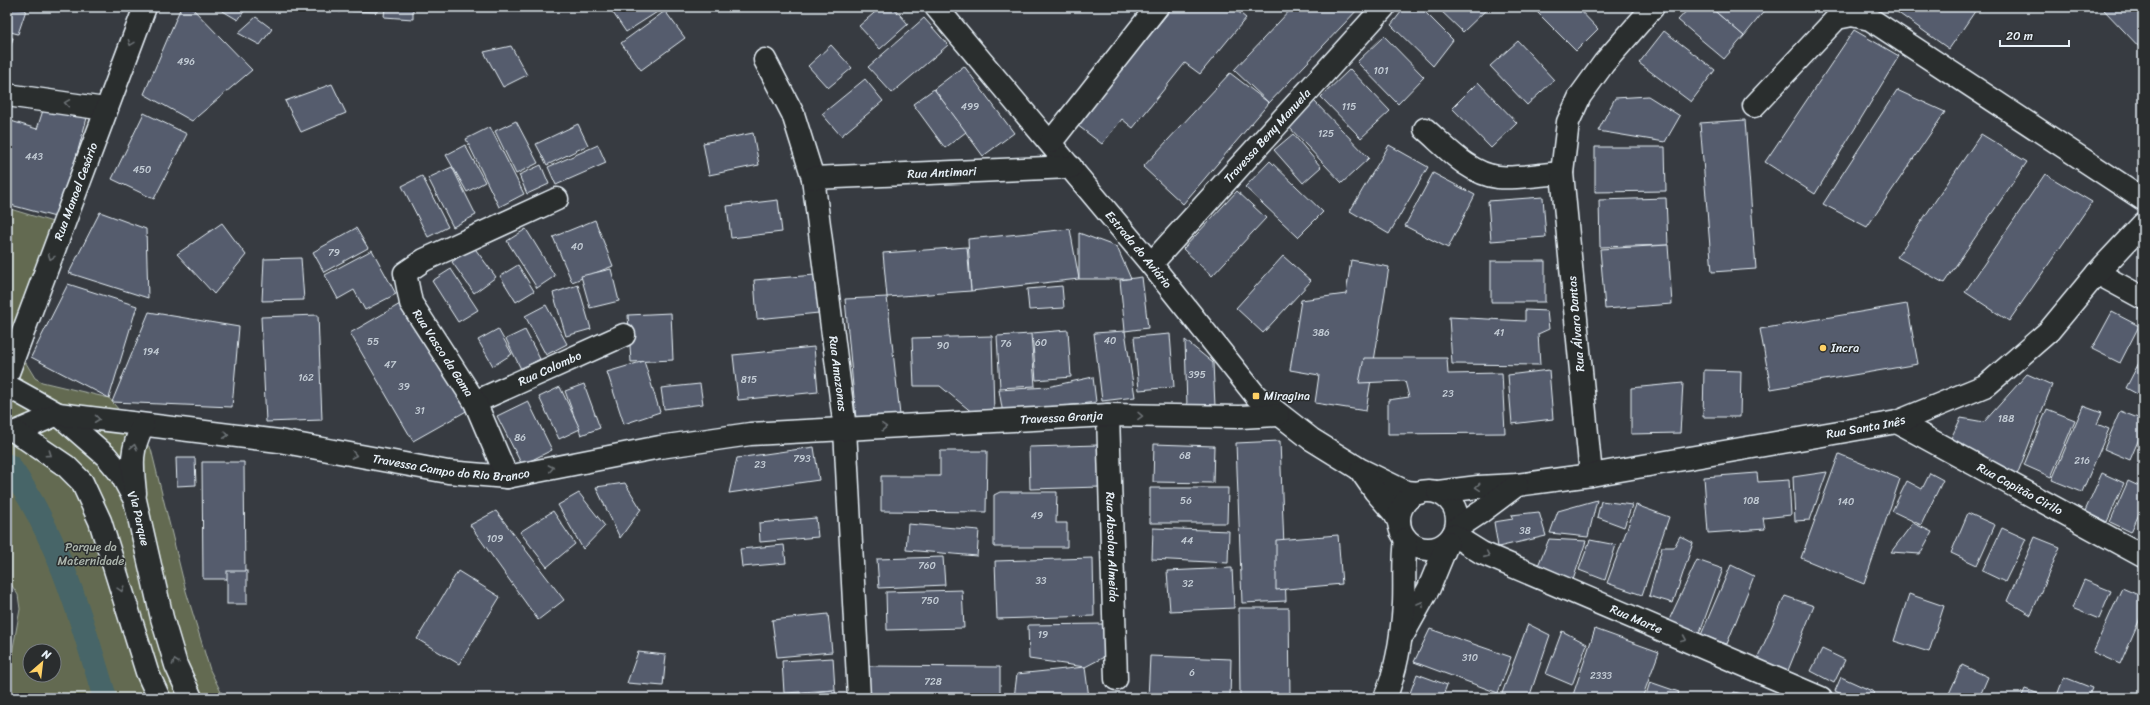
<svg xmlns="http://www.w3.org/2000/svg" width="2150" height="705" font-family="Sriracha,sans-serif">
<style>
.green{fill:#636b51;stroke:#a6aea4;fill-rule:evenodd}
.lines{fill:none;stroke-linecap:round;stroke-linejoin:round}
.canal{stroke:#466567;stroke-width:24}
.building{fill:#545c6d;stroke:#e8f1f8}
.minor-casing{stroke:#e8f1f8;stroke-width:25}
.minor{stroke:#2a2d2e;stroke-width:22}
.oneway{stroke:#6c7275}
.poi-dot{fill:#ffd166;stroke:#2a2d2e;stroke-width:1.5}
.labels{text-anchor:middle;stroke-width:3;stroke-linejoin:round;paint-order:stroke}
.number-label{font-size:10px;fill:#c3ccd5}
.street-label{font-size:12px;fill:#e8f1f8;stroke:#2a2d2e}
.poi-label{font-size:12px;fill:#e8f1f8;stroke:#2a2d2e;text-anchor:start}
.park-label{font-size:12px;fill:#acb5ad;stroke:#2a2d2e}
</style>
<rect width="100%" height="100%" fill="#373b41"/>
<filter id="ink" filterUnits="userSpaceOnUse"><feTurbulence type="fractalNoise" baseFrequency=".025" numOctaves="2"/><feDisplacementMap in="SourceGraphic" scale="8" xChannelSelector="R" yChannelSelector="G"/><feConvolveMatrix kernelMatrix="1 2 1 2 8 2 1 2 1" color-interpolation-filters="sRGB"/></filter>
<g filter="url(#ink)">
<path class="green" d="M7,208l49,15 -44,117 23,38 7,4 67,16 42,51 35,142 24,79 14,28h-217v-16l13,-73 -2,-14 -11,-17zM30,651h24v24h-24z"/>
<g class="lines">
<path class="canal" d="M9,466c49,69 72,152 96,232"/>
</g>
<g class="building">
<path d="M7,7l19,3 -8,24 -11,-3z"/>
<path d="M181,7h10l61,63 -60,51 -48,-27z"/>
<path d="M216,7h31l-9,13z"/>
<path d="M310,7h32l-1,5z"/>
<path d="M352,7h26l-1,5 -25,-1z"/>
<path d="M385,7h28v12l-29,-2z"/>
<path d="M609,7h56l-39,25z"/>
<path d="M881,7h12l15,17 -28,25 -21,-23z"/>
<path d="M1173,7h59l14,11 -46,56 -15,-11 -52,65 -11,-9 -20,25 -25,-19z"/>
<path d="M1293,7h67l-91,96 -35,-33z"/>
<path d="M1405,7h15l33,33 -20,26 -42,-41z"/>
<path d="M1437,7h52l-26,25z"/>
<path d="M1532,7h45l21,22 -22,22z"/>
<path d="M1690,7h20l34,29 -20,23 -46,-39z"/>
<path d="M1710,7h52l3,3 -21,26z"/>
<path d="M1890,7h88l-29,42z"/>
<path d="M2108,7h35v44l-39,-41z"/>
<path d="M665,11l20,27 -44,32 -20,-27z"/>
<path d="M256,17l16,12 -12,16 -22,-12z"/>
<path d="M924,18l24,27 -56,48 -24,-26z"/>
<path d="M1854,30l45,26 -84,138 -50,-32z"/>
<path d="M1664,31l51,39 -24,32 -52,-39z"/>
<path d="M1384,36l40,41 -26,27 -41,-42z"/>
<path d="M7,37l6,1 -6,20z"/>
<path d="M1518,41l36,39 -27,25 -37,-39z"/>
<path d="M831,45l21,23 -24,20 -20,-22z"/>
<path d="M511,46l16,29 -24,12 -19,-35z"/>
<path d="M964,66l50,67 -31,23 -49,-67z"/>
<path d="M1350,69l40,42 -29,27 -40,-41z"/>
<path d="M1230,73l39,30 -86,101 -40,-37z"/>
<path d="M865,79l18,22 -42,35 -19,-22z"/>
<path d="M1478,82l39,41 -26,25 -39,-40z"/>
<path d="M332,84l14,29 -45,19 -16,-31z"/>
<path d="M934,89l32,43 -21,16 -32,-44z"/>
<path d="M1897,90l48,22 -78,115 -44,-23z"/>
<path d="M1648,96l32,20 -15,26 -67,-11 17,-33z"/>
<path d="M1314,101l55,57 -27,25 -54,-57z"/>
<path d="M45,104l42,14 -28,100 -52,-14v-64l4,-19 26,8z"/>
<path d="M144,113l43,21 -33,65 -42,-20z"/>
<path d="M1745,120l11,149 -44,3 -12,-149z"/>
<path d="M516,121l22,42 -22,11 -21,-43z"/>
<path d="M578,124l10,21 -41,20 -11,-21z"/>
<path d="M490,127l34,67 -25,13 -33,-68z"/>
<path d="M753,133l6,32 -50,10 -6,-32z"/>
<path d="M1293,134l28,33 -18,16 -29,-33z"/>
<path d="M1981,134l46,28 -83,121 -47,-26z"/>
<path d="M465,145l20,37 -18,10 -21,-37z"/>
<path d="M598,145l8,18 -50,22 -8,-18z"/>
<path d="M1389,145l39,22 -39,67 -39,-23z"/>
<path d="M1595,147h70l1,44 -71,1z"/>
<path d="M1270,161l53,51 -25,25 -53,-50z"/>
<path d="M541,165l8,19 -22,10 -8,-19z"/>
<path d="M452,167l24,48 -23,12 -25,-49z"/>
<path d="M1433,173l42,22 -27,53 -43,-22z"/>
<path d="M2045,174l47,28 -83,119 -44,-29z"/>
<path d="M422,176l26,51 -20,10 -26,-51z"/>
<path d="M1237,191l29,27 -54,58 -29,-27z"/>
<path d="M1543,197l3,40 -55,4 -3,-40z"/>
<path d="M1666,198l2,47 -68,2 -1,-47z"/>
<path d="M778,200l4,32 -51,6 -4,-32z"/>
<path d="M100,212l46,17 2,69 -79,-25z"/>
<path d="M595,220l18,46 -41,16 -19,-45z"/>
<path d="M222,223l24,32 -32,39 -37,-40z"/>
<path d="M356,228l12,20 -44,24 -11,-20z"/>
<path d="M526,229l29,47 -18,12 -30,-47z"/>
<path d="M1070,229l9,50 -108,12 -3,-52z"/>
<path d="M1079,233l38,14 14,32h-52z"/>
<path d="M1668,245l4,59 -67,5 -5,-60z"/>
<path d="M473,246l23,31 -22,16 -22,-31z"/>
<path d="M967,247l4,44 -84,6 -4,-44z"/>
<path d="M372,250l24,44 -31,16 -11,-20 -16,9 -13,-24z"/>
<path d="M1283,256l28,25 -48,52 -27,-25z"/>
<path d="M301,258l3,42 -42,1 2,-42z"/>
<path d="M1351,260l38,7 -23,144 -51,-8 4,-28 -29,-5 11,-70 45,-6z"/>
<rect x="1491" y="261" width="54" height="41"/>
<path d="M518,265l16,26 -18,11 -16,-26z"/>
<path d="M451,269l27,41 -20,12 -26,-41z"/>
<path d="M611,269l8,32 -29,7 -9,-32z"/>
<path d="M815,275l4,38 -62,6 -3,-39z"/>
<path d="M1142,277l6,51 -23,3 -5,-51z"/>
<path d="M68,284l69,22 -28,92 -78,-41z"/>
<path d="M578,285l13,44 -25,7 -13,-43z"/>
<path d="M1062,286l2,22 -35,2 -2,-21z"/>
<path d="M887,297l13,118 -44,4 -11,-120z"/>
<path d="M407,300l63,109 -57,32 -63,-108z"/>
<path d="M1907,304l11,60 -147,25 -11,-60z"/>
<path d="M546,305l21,39 -21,11 -21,-39z"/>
<path d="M1525,310l22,1 2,18 -11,5 2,31 -88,-1 -3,-47 76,4z"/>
<path d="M149,312l90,15 -7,80 -120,-5z"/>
<path d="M2112,312l27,14 -19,37 -28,-14z"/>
<path d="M671,313l2,47 -42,2 -3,-47z"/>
<path d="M318,315l4,105 -56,2 -5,-105z"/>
<path d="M498,329l14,25 -19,12 -15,-26z"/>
<path d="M525,330l15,29 -19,10 -15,-30z"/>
<path d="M1068,330l3,47 -35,3 -4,-47z"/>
<path d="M1125,331l10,66 -33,4 -8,-68z"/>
<path d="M1031,334l4,52 -35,2 -3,-52z"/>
<path d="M1170,334l4,53 -35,3 -5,-53z"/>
<path d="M992,336l2,77h-21l-33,-27h-26l-2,-48z"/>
<path d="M1185,340l28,23 2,43 -28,1z"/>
<path d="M814,347l4,45 -80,8 -5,-45z"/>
<path d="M2143,355v42l-17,-9z"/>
<path d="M1364,358h83l1,16 54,-1 3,60 -117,1v-34l21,-3 -4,-16 -46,2z"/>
<path d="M644,361l16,51 -36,12 -17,-52z"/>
<path d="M1549,370l4,49 -41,5 -4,-49z"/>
<path d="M1704,370l37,1 -1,46h-37z"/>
<path d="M2027,374l25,11 -37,95 -66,-38 12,-24 23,4z"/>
<path d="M1093,377l3,25 -93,12 -4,-24 48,-3z"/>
<path d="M1683,383l-3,50 -49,1v-46z"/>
<path d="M584,384l16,44 -19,7 -16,-44z"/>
<path d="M700,384l3,20 -39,5 -3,-21z"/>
<path d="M560,387l20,42 -21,10 -20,-42z"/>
<path d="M528,401l24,49 -30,15 -25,-49z"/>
<path d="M2083,406l19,7 -5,11 12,5 -27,63 -30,-12z"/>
<path d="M2047,409l28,11 -24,57 -27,-12z"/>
<path d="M2120,411l23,9v9l-13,31 -26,-11z"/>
<path d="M1280,441l6,160 -44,2 -6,-160z"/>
<path d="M1154,444l60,2 -1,37 -60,-1z"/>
<path d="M1098,445l2,42 -70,2 -1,-42z"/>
<path d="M814,447l5,33 -90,13 8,-35z"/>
<path d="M940,451h47l-1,61 -105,-1v-35h59z"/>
<path d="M1839,454l61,25 -36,105 -63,-26z"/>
<path d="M176,458h19l1,27 -19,1z"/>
<path d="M202,462h42l1,117h-42z"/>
<path d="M1827,472l-17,48 -15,1 -2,-44z"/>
<path d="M1757,473l1,9 31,-2 2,35 -28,3 2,11 -57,4 -4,-56z"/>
<path d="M1930,473l13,7 -22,45 -29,-14 15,-30 15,8z"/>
<path d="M2102,473l22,10 -17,39 -22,-11z"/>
<path d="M2128,481l15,7v17l-12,27 -21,-10z"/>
<path d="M625,483l16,26 -21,29 -24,-51z"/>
<path d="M1150,488h78l-1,35h-77z"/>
<path d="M1000,492h57l-1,31h11v24h-73v-52z"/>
<path d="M579,493l26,33 -22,23 -25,-44z"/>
<path d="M1597,500l-9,37 -38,-4 8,-22z"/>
<path d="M1601,501l31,4 -8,22 -27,-10z"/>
<path d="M1636,505l33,12 -27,78 -35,-12z"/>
<path d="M496,511l68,89 -26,20 -68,-95z"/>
<path d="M553,511l22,33 -28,23 -27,-35z"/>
<path d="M1539,512l7,24 -48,11 -4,-25 19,-3 -2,-4z"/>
<path d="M1968,513l27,12 -18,40 -26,-12z"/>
<path d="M816,518l2,19 -58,5 -1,-19z"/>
<path d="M1913,523l19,9 -12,22 -29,-2z"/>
<path d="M908,524l71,6 -2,26 -71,-6z"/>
<path d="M1153,528l76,3 -1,32 -76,-4z"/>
<path d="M2002,528l24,11 -21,43 -23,-11z"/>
<path d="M1338,535l4,49 -66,6v-50z"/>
<path d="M1680,536l13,7 -20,60 -24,-7 13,-49h12z"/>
<path d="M2035,537l25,10 -29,68 -24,-14z"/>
<path d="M1549,539l37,2 -13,39 -36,-12z"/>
<path d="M1590,540l26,5 -11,35 -26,-10z"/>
<path d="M784,545l2,18 -44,4 -2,-18z"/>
<path d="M943,557l2,28 -66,3 -2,-29z"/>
<path d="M1093,558l1,58 -97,3 -2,-58z"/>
<path d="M1697,560l26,9 -25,68 -30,-15z"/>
<path d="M1731,565l23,11 -27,68 -26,-9z"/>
<path d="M1232,568l2,40 -64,3 -3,-40z"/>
<rect x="227" y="571" width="20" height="33"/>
<path d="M458,571l42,26 -41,67 -42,-25z"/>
<path d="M2084,580l27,11 -12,28 -27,-11z"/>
<path d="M2122,588l21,9v15l-23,52 -27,-12z"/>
<path d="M962,590l2,38 -77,2 -1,-38z"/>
<path d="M1909,594l35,12 -15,46 -35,-11z"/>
<path d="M1785,596l29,10 -27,67 -31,-11z"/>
<path d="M1239,608h50l1,90h-50z"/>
<path d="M828,614l4,38 -55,5 -5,-37z"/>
<path d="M1103,624l1,33 -19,10 -56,-8 -1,-34z"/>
<path d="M1528,624l22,11 -21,63h-20l-8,-2z"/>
<path d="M1430,629l81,28 -13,36 -84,-31z"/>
<path d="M1595,629l64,23 -17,46h-70z"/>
<path d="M1562,631l25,13 -15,41 -26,-11z"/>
<path d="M1822,649l23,11 -11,23 -23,-12z"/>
<path d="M638,652l28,3 -3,31 -36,-3z"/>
<path d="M1150,656l81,3 -1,39h-82z"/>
<path d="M833,658l2,32 -51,3 -2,-32z"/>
<path d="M1962,665l26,12 -9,21h-32z"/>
<path d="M868,666l132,1v31h-132z"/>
<path d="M1085,667l4,31h-75l3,-24z"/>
<path d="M1417,674l30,11 -5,13h-19l-13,-5z"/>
<path d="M1841,677l33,15 -3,6h-21l-15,-7z"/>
<path d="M2064,677l28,11 -4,10h-32z"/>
<path d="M1650,682l29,10 -2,6h-32z"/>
<path d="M2025,689l23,8v1h-27z"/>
<path d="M835,690l1,8h-67l-1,-2z"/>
<path d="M1734,692l20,5 -22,1z"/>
</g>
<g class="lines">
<g class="minor-casing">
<g id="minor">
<path id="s1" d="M936,7l215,257 105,132 55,43 50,31 45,22 13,1"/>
<path id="s2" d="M765,60l28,54 20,64 32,251 14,269"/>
<path d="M7,95l98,14"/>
<path d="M1754,106l83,-88 15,-3 18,4 273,180"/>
<path d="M1425,129c21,18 44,45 73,48 17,2 46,-3 64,-4"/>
<path d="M1051,142l106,-135"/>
<path id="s3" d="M813,178l258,-11"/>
<path id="s4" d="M1151,264l233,-257"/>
<path d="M2097,273l46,25"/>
<path id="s5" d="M7,375l138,-368"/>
<path id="s6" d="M13,389l45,25 48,42 15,18 14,26 27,118 14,47 15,33"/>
<path id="s7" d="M475,402l149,-67"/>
<path id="s8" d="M1108,415l8,264"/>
<path id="s9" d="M1897,422l246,134"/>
<path id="s10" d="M16,432l42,-18 221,27 169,31 59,5 153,-30 90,-13 358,-19 132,2 38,-2"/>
<path d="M16,432l50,34 16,16 18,39 47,151 12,26"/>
<path d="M1361,471l14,20 20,23 4,8"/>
<path d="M1591,475l-29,-302 6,-51 12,-26 24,-33 49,-56"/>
<path d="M507,477l-32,-75 -64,-99 -6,-30 19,-13 133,-61"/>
<circle cx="1428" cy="520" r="29"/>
<path id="s11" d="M1438,492l40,-5 39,-2 74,-10 306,-53 90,-37 62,-54 48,-58 46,-49"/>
<path d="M135,493c-3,-29 -5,-42 8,-68"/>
<path d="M1457,528l24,-16 36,-27"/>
<path id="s12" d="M1453,535l29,18 339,145"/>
<path d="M1404,633l25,-45 19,-46"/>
<path d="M1385,698c12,-29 17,-63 19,-94 1,-22 -1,-43 2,-65"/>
</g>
</g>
<use href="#minor" class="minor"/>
</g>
<defs><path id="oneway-chevron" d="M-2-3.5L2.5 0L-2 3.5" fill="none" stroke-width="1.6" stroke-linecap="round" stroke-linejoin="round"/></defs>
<g class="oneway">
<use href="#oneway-chevron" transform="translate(131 43) rotate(111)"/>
<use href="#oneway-chevron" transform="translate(67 103) rotate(-172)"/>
<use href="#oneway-chevron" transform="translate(51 257) rotate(110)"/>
<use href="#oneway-chevron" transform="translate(1140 416) rotate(1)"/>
<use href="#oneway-chevron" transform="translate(97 419) rotate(7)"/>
<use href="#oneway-chevron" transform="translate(884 427) rotate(-3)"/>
<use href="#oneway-chevron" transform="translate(226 435) rotate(7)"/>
<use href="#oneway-chevron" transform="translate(134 447) rotate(-78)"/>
<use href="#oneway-chevron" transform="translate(49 454) rotate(34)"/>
<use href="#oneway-chevron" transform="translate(354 455) rotate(11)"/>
<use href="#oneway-chevron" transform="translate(551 468) rotate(-11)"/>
<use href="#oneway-chevron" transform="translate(1478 487) rotate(175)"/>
<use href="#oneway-chevron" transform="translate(1487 555) rotate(24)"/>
<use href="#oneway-chevron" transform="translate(121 589) rotate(73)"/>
<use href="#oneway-chevron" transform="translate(1421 604) rotate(-61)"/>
<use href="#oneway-chevron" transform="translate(1684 639) rotate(23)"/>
<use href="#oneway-chevron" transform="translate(175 662) rotate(-109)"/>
</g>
</g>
<g class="poi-dot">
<circle cx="1823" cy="348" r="4"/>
<rect x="1252" y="392" width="8" height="8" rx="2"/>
</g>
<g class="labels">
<g class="number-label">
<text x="186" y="65">496</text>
<text x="1381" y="74">101</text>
<text x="970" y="110">499</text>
<text x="1349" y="110">115</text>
<text x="1326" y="137">125</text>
<text x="34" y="160">443</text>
<text x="142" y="173">450</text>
<text x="577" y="250">40</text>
<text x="334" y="256">79</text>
<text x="1321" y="336">386</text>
<text x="1499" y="336">41</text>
<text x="1110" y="344">40</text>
<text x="373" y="345">55</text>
<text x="1041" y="346">60</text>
<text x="1006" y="347">76</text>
<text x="943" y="349">90</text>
<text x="151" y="355">194</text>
<text x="390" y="368">47</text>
<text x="1197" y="378">395</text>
<text x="306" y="381">162</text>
<text x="749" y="383">815</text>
<text x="404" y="390">39</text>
<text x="1448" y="397">23</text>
<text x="420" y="414">31</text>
<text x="2006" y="422">188</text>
<text x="520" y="441">86</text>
<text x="1185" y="459">68</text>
<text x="802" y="462">793</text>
<text x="2082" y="464">216</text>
<text x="760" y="468">23</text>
<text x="1186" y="504">56</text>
<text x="1751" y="504">108</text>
<text x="1846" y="505">140</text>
<text x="1037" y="519">49</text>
<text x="1525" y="534">38</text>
<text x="495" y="542">109</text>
<text x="1187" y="544">44</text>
<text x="927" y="569">760</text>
<text x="1041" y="584">33</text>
<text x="1188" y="587">32</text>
<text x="930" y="604">750</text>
<text x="1043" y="638">19</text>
<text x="1470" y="661">310</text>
<text x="1192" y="676">6</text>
<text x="1601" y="679">2333</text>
<text x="933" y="685">728</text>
</g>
<g class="street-label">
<text dy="4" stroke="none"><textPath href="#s4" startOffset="173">Travessa Beny Manuela</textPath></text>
<text dy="4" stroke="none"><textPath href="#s3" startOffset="129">Rua Antimari</textPath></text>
<text dy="4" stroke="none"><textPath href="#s5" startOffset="196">Rua Manoel Cesário</textPath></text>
<text dy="4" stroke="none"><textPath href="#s1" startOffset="316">Estrada do Aviário</textPath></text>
<text transform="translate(1576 324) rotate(-95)" y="4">Rua Álvaro Dantas</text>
<text transform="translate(443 353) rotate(57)" y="4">Rua Vasco da Gama</text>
<text dy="4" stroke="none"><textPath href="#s7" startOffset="82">Rua Colombo</textPath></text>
<text dy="4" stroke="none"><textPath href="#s2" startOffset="325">Rua Amazonas</textPath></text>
<text dy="4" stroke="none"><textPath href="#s10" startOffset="1058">Travessa Granja</textPath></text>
<text dy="4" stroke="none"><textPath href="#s11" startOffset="433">Rua Santa Inês</textPath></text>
<text dy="4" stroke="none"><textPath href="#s10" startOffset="443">Travessa Campo do Rio Branco</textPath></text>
<text dy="4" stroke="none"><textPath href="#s9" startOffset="140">Rua Capitão Cirilo</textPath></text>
<text dy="4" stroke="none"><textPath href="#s6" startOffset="187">Via Parque</textPath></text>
<text dy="4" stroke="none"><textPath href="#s8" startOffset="132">Rua Absolon Almeida</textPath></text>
<text dy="4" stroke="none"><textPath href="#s12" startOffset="202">Rua Marte</textPath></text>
</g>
<g class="poi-label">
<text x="1831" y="352">Incra</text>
<text x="1264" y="400">Miragina</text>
</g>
<g class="park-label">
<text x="91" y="551">Parque da<tspan x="91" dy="14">Maternidade</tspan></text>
</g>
</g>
<rect width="2150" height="705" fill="none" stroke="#2a2d2e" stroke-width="24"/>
<rect x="12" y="12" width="2126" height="681" fill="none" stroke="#e8f1f8" stroke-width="1.5" filter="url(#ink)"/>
<g transform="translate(42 663) rotate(28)"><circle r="19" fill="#2a2d2e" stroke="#767b7f"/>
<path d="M0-3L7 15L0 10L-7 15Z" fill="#ffd166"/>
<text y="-6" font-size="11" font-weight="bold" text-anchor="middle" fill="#e8f1f8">N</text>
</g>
<path d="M2000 40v6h69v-6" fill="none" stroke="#e8f1f8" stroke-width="2"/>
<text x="2006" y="40" font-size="12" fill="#e8f1f8" stroke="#2a2d2e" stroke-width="3" paint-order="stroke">20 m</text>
</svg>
